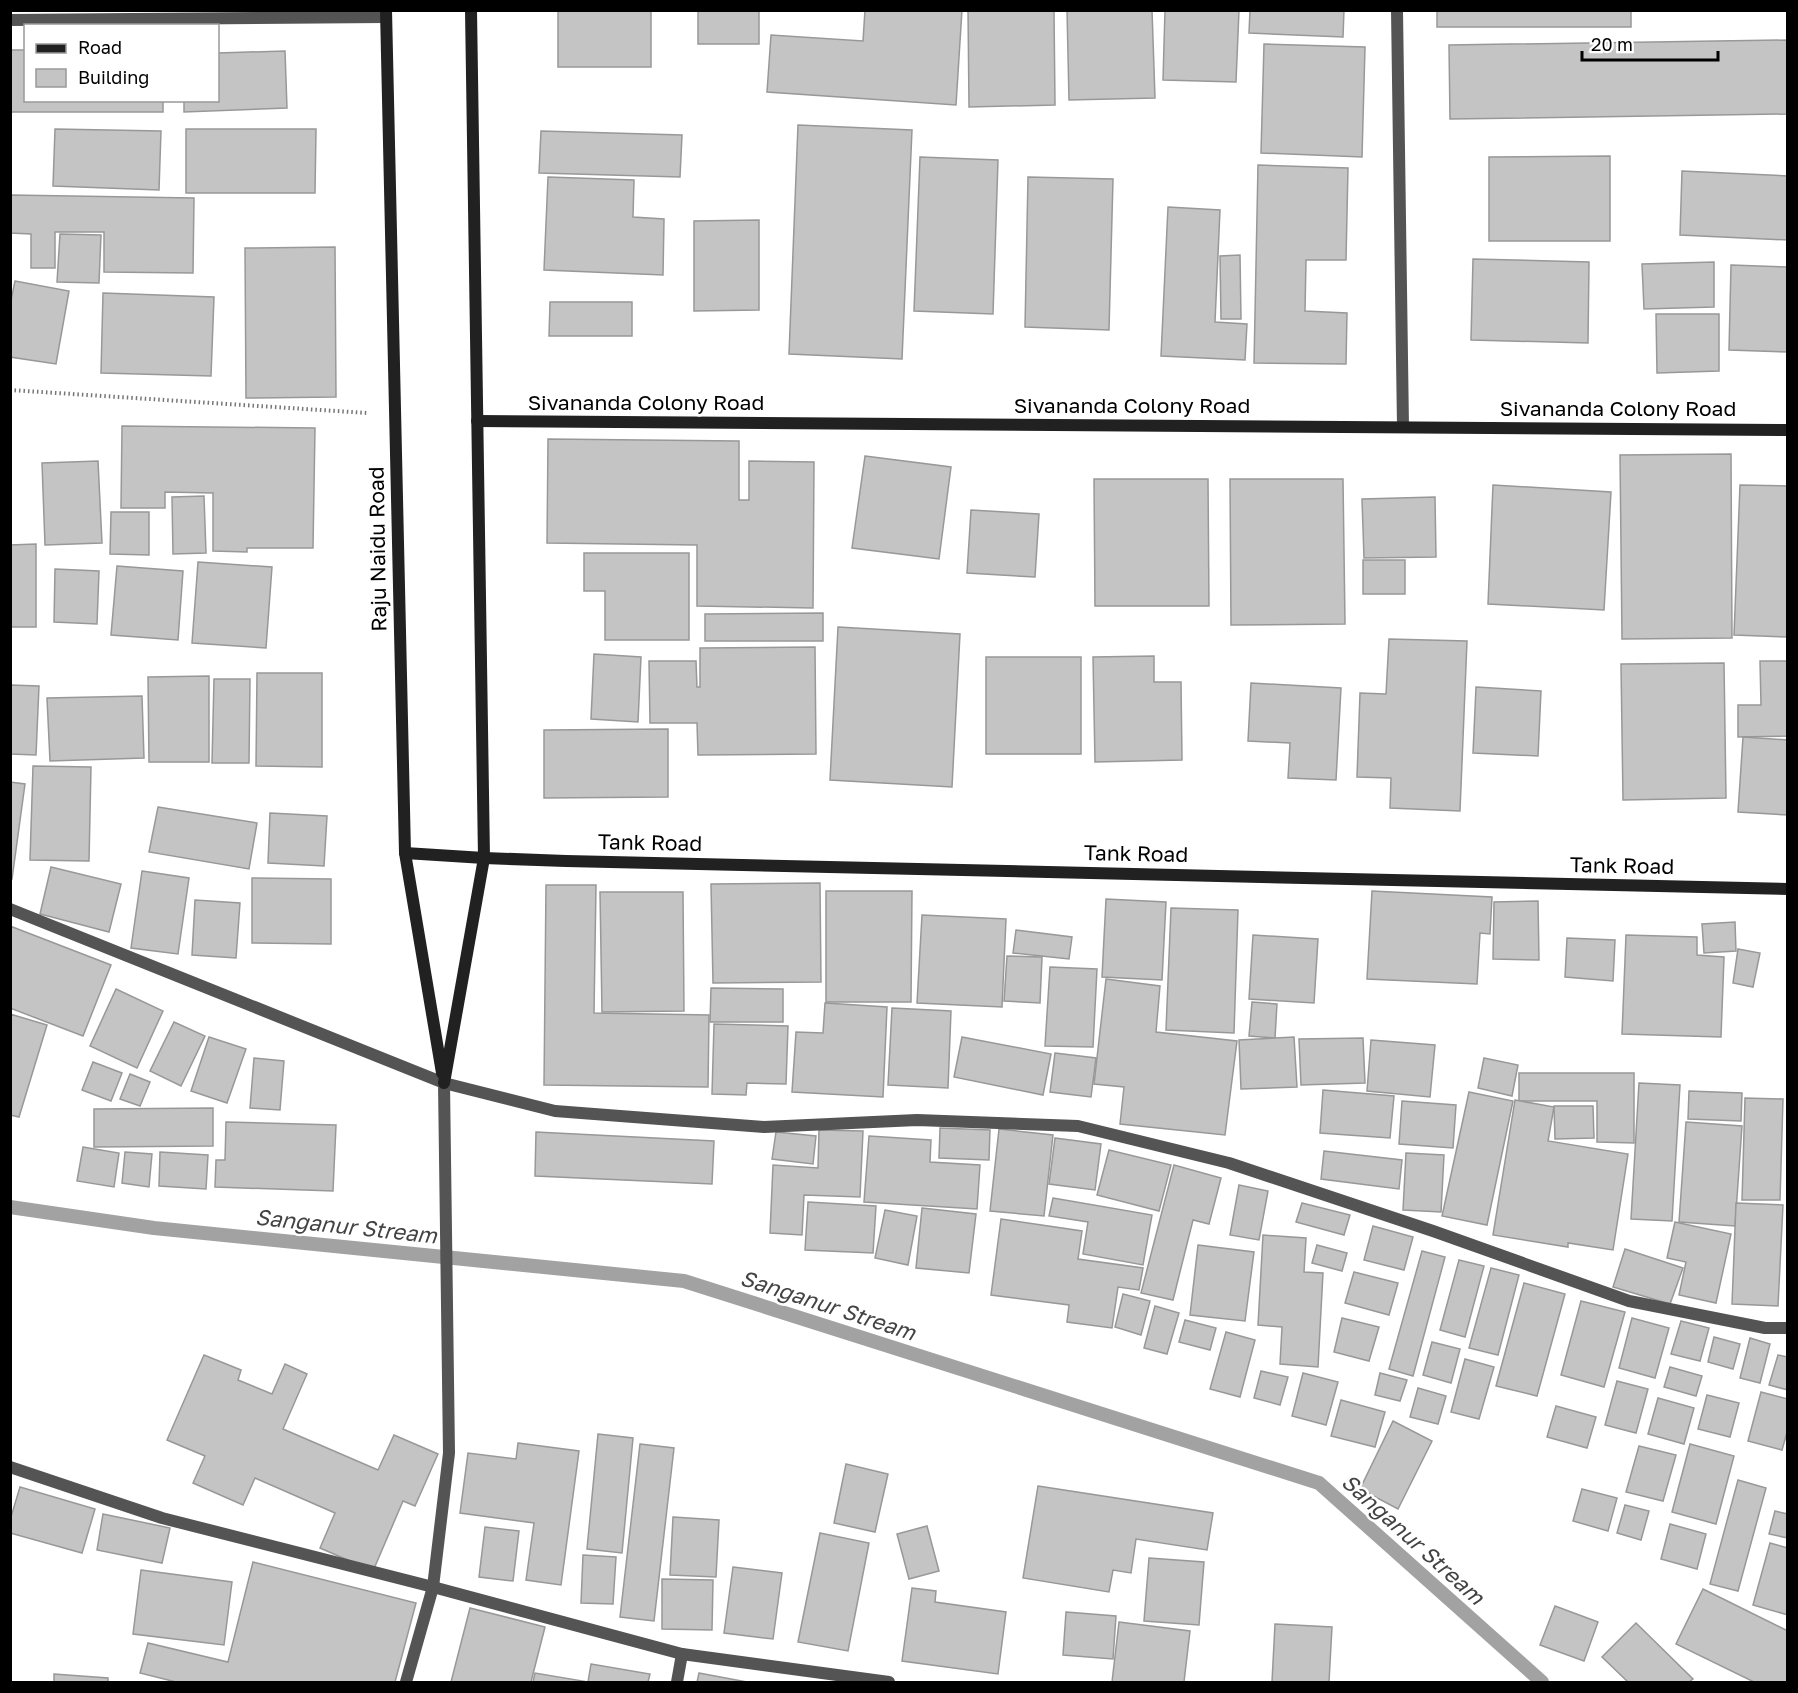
<svg xmlns="http://www.w3.org/2000/svg" width="1798" height="1693" font-family="'Golos Text',sans-serif">
<style>
.lines{fill:none;stroke-linecap:round;stroke-linejoin:round}
.stream{stroke:#a2a2a2;stroke-width:14}
.building{fill:#c4c4c4;stroke:#989898;stroke-width:1.5}
.path{stroke:#767676;stroke-width:4;stroke-dasharray:1.5 3;stroke-linecap:butt}
.service{stroke:#545454;stroke-width:12}
.minor{stroke:#545454;stroke-width:12}
.tertiary{stroke:#545454;stroke-width:12}
.secondary{stroke:#212121;stroke-width:12}
.labels{text-anchor:middle;stroke-width:5;stroke-linejoin:round;paint-order:stroke}
.street-label{font-size:21px;fill:#000;stroke:#fff}
.water-label{font-size:22px;font-style:italic;fill:#434343;stroke:#fff}
</style>
<rect width="100%" height="100%" fill="#fff"/>
<g class="lines">
<path class="stream" d="M10,1207l144,21 530,53 635,202 223,199"/>
</g>
<g class="building">
<rect x="558" y="10" width="93" height="57"/>
<rect x="698" y="10" width="61" height="34"/>
<path d="M865,10h97l-6,95 -189,-13 4,-57 92,6z"/>
<path d="M968,10h86l1,95 -86,2z"/>
<path d="M1067,10h85l3,88 -86,2z"/>
<path d="M1165,10h74l-3,72 -73,-2z"/>
<path d="M1250,10h94l-1,27 -94,-4z"/>
<rect x="1437" y="10" width="194" height="17"/>
<path d="M1788,40v74l-338,5 -1,-74z"/>
<path d="M1264,44l101,3 -3,110 -101,-4z"/>
<path d="M10,50h16v50h137v12h-153z"/>
<path d="M285,51l2,57 -103,4v-12h34v-47z"/>
<path d="M798,125l114,5 -10,229 -113,-5z"/>
<path d="M55,129l106,2 -2,59 -106,-4z"/>
<path d="M186,129h130l-1,64h-129z"/>
<path d="M541,131l141,4 -2,42 -141,-4z"/>
<path d="M1610,156v85h-121v-84z"/>
<path d="M920,157l78,3 -5,154 -79,-3z"/>
<path d="M1258,165l90,3 -2,92h-40l-1,51 42,2 -1,51 -92,-1z"/>
<path d="M1682,171l106,5v64l-108,-5z"/>
<path d="M548,177l86,3 -1,37 31,2 -1,56 -119,-5z"/>
<path d="M1028,177l85,2 -4,151 -84,-3z"/>
<path d="M10,195l184,3 -1,75 -89,-1v-40h-49v36h-24v-34l-21,-1z"/>
<path d="M1168,207l52,3 -5,112 32,2 -2,36 -84,-4z"/>
<path d="M759,220v90l-65,1v-90z"/>
<path d="M60,234l41,1 -2,48 -42,-1z"/>
<path d="M335,247l1,150 -90,1 -1,-150z"/>
<path d="M1240,255l1,64h-20l-1,-63z"/>
<path d="M1473,259l116,3 -1,81 -117,-3z"/>
<path d="M1714,262v45l-70,2 -2,-45z"/>
<path d="M1731,265l57,2v85l-59,-2z"/>
<path d="M15,281l54,10 -13,73 -46,-7v-52z"/>
<path d="M103,293l111,4 -3,79 -110,-3z"/>
<path d="M550,302h82v34h-83z"/>
<path d="M1656,314h63v57l-62,2z"/>
<path d="M122,426l193,2 -2,120h-66v4l-34,-1v-58l-48,-1v16h-44z"/>
<path d="M548,439l191,2v59h10v-39l65,1 -1,146 -116,-2v-61l-150,-2z"/>
<path d="M1731,454l1,184 -110,1 -2,-184z"/>
<path d="M865,456l86,11 -12,92 -87,-11z"/>
<path d="M98,461l4,82 -57,2 -3,-82z"/>
<path d="M1094,479h114l1,127h-114z"/>
<path d="M1230,479h113l2,145 -114,1z"/>
<path d="M1493,485l118,7 -7,118 -116,-6z"/>
<path d="M1740,485l48,1v151l-54,-2z"/>
<path d="M204,496l2,57 -33,1 -1,-57z"/>
<path d="M1435,497l1,60 -72,1 -2,-59z"/>
<path d="M971,510l68,4 -4,63 -68,-4z"/>
<path d="M111,512h38v43l-39,-1z"/>
<path d="M36,544v83h-26v-82z"/>
<path d="M584,553h105v87h-84v-49h-21z"/>
<rect x="1363" y="560" width="42" height="34"/>
<path d="M198,562l74,5 -6,81 -74,-5z"/>
<path d="M117,566l66,5 -5,69 -67,-5z"/>
<path d="M55,569l44,2 -2,53 -43,-2z"/>
<path d="M823,613v28h-118v-27z"/>
<path d="M838,627l122,7 -8,153 -122,-7z"/>
<path d="M1389,639l78,2 -7,170 -70,-3 1,-30 -34,-1 3,-84 26,1z"/>
<path d="M815,647l1,107 -118,1 -1,-32h-47l-1,-62h47l1,26h3v-39z"/>
<path d="M594,654l47,3 -3,65 -47,-3z"/>
<path d="M1154,656v26h27l1,78 -87,2 -2,-105z"/>
<rect x="986" y="657" width="95" height="97"/>
<path d="M1760,661h28v75l-50,1v-32h23z"/>
<path d="M1724,663l2,135 -103,2 -2,-136z"/>
<path d="M257,673h65v94l-66,-1z"/>
<path d="M209,676v86h-60l-1,-85z"/>
<path d="M214,679h36l-1,84h-37z"/>
<path d="M1251,683l90,5 -5,92 -48,-2 2,-35 -42,-2z"/>
<path d="M10,685l29,1 -3,69 -26,-1z"/>
<path d="M1476,687l65,4 -3,65 -65,-3z"/>
<path d="M142,696l2,62 -94,3 -3,-63z"/>
<path d="M668,729v68l-124,1v-68z"/>
<path d="M1743,737l45,3v75l-50,-3z"/>
<path d="M33,766l58,1 -2,94 -59,-1z"/>
<path d="M10,782l15,2 -13,95h-2z"/>
<path d="M158,807l99,16 -8,46 -100,-17z"/>
<path d="M270,813l57,3 -3,50 -56,-3z"/>
<path d="M51,867l70,17 -12,48 -69,-18z"/>
<path d="M142,871l47,7 -11,76 -47,-6z"/>
<path d="M252,878l79,1v65l-79,-1z"/>
<path d="M820,883l1,99 -108,1 -2,-99z"/>
<path d="M546,885h50l-2,128 115,2 -1,72 -164,-2z"/>
<path d="M826,891h86l-1,111h-85z"/>
<path d="M1372,891l120,6 -2,37 -10,-1 -3,51 -110,-5z"/>
<path d="M600,892h83l1,119 -82,1z"/>
<path d="M1106,899l60,3 -4,78 -60,-3z"/>
<path d="M195,900l45,3 -4,55 -44,-3z"/>
<path d="M1538,901l1,59 -46,-1 1,-57z"/>
<path d="M1171,908l67,2 -4,123 -68,-3z"/>
<path d="M922,915l84,4 -4,88 -85,-4z"/>
<path d="M1735,922l1,29 -32,2 -2,-29z"/>
<path d="M10,926l101,39 -28,71 -73,-28z"/>
<path d="M1016,930l56,7 -3,22 -56,-6z"/>
<path d="M1253,935l65,4 -4,64 -65,-4z"/>
<path d="M1626,935l71,2v18l27,2 -3,80 -99,-3z"/>
<path d="M1567,938l48,2 -2,41 -48,-4z"/>
<path d="M1738,949l22,4 -7,34 -20,-4z"/>
<path d="M1007,956l35,1 -2,46 -36,-2z"/>
<path d="M1050,967l47,2 -4,78 -48,-1z"/>
<path d="M1106,979l54,7 -4,46 81,9 -12,94 -105,-11 4,-37 -30,-3z"/>
<path d="M711,988l72,1v33h-73z"/>
<path d="M116,989l47,22 -26,57 -47,-22z"/>
<path d="M1252,1002l25,2 -2,34 -26,-2z"/>
<path d="M825,1003l62,4 -4,90 -91,-5 4,-60 27,1z"/>
<path d="M892,1008l59,3 -3,77 -60,-3z"/>
<path d="M10,1014l37,11 -28,92 -9,-2z"/>
<path d="M174,1022l31,14 -24,50 -31,-15z"/>
<path d="M714,1024l74,2 -2,58 -39,-1 -1,12 -34,-1z"/>
<path d="M209,1037l37,12 -19,54 -36,-12z"/>
<path d="M962,1037l89,17 -8,41 -89,-18z"/>
<path d="M1294,1037l3,50 -56,2 -2,-49z"/>
<path d="M1363,1038l2,45 -64,2 -2,-46z"/>
<path d="M1371,1040l64,5 -5,52 -63,-6z"/>
<path d="M1055,1053l41,5 -5,39 -41,-5z"/>
<path d="M254,1058l30,3 -4,49 -30,-2z"/>
<path d="M1484,1058l34,7 -6,31 -34,-8z"/>
<path d="M93,1062l29,11 -11,28 -29,-11z"/>
<path d="M1519,1073h115v70l-37,-1v-41h-78z"/>
<path d="M130,1074l20,8 -10,24 -20,-7z"/>
<path d="M1639,1083l41,2 -8,136 -41,-2z"/>
<path d="M1323,1090l71,6 -4,42 -70,-5z"/>
<path d="M1689,1091l53,2 -1,28 -53,-2z"/>
<path d="M1469,1092l44,9 -26,124 -45,-9z"/>
<path d="M1745,1098l38,1 -3,101h-38z"/>
<path d="M1515,1100l39,7 -6,34 80,13 -15,96 -45,-7v4l-75,-12z"/>
<path d="M1402,1101l54,4 -3,43 -54,-4z"/>
<path d="M1554,1106h39l1,32 -39,1z"/>
<path d="M213,1108v38l-119,1v-38z"/>
<path d="M226,1122l110,3 -3,66 -118,-4 1,-27h9z"/>
<path d="M1686,1122l56,4 -7,100 -56,-4z"/>
<path d="M940,1128l50,2 -1,30 -50,-2z"/>
<path d="M999,1129l54,6 -9,81 -54,-5z"/>
<path d="M819,1130l44,1 -3,66 -56,-2 -2,40 -32,-2 3,-68 45,3z"/>
<path d="M536,1132l178,9 -2,43 -177,-8z"/>
<path d="M776,1132l40,4 -3,28 -41,-5z"/>
<path d="M869,1136l62,4 -1,22 50,3 -3,44 -113,-7z"/>
<path d="M1055,1138l46,6 -6,46 -46,-6z"/>
<path d="M83,1147l36,6 -5,34 -37,-6z"/>
<path d="M1109,1150l62,15 -12,46 -62,-16z"/>
<path d="M1324,1151l78,9 -3,29 -78,-10z"/>
<path d="M125,1152l27,2 -3,33 -27,-4z"/>
<path d="M160,1152l48,3 -2,34 -47,-3z"/>
<path d="M1406,1153l38,2 -3,57 -38,-2z"/>
<path d="M1174,1165l47,13 -12,46 -16,-4 -20,80 -32,-7z"/>
<path d="M1239,1185l29,6 -9,49 -29,-5z"/>
<path d="M1053,1198l99,17 -9,50 -60,-11 5,-32 -39,-6z"/>
<path d="M808,1202l68,4 -3,47 -68,-3z"/>
<path d="M1302,1203l48,12 -6,20 -48,-13z"/>
<path d="M1736,1203l47,2 -5,101 -46,-2z"/>
<path d="M922,1208l54,6 -7,59 -53,-5z"/>
<path d="M885,1210l32,6 -9,49 -33,-7z"/>
<path d="M1001,1219l81,12 -4,28 65,9 -4,22 -21,-3 -6,41 -45,-6 2,-17 -78,-10z"/>
<path d="M1675,1222l56,12 -15,69 -37,-8 7,-33 -19,-4z"/>
<path d="M1373,1226l40,11 -9,33 -40,-10z"/>
<path d="M1263,1235l43,3 -2,34 19,1 -5,94 -38,-3 2,-37 -24,-2z"/>
<path d="M1198,1245l56,7 -9,69 -55,-6z"/>
<path d="M1317,1245l30,8 -5,18 -30,-8z"/>
<path d="M1625,1249l58,19 -13,36 -57,-17z"/>
<path d="M1422,1251l23,6 -32,119 -24,-7z"/>
<path d="M1459,1260l25,6 -19,71 -25,-7z"/>
<path d="M1491,1268l28,7 -21,80 -29,-7z"/>
<path d="M1354,1272l44,11 -9,32 -44,-12z"/>
<path d="M1524,1283l41,11 -28,102 -41,-10z"/>
<path d="M1123,1294l27,7 -9,34 -26,-8z"/>
<path d="M1581,1301l44,11 -21,75 -43,-12z"/>
<path d="M1155,1306l24,7 -12,41 -23,-6z"/>
<path d="M1342,1318l37,9 -10,34 -35,-9z"/>
<path d="M1632,1318l37,10 -14,50 -36,-10z"/>
<path d="M1185,1320l31,8 -6,22 -31,-8z"/>
<path d="M1681,1321l28,7 -9,33 -29,-7z"/>
<path d="M1226,1332l29,8 -15,57 -30,-8z"/>
<path d="M1714,1337l26,7 -7,25 -25,-7z"/>
<path d="M1750,1338l20,6 -10,39 -20,-5z"/>
<path d="M1432,1342l28,7 -9,34 -28,-8z"/>
<path d="M204,1355l37,15 -3,10 34,14 13,-30 22,10 -24,55 95,41 16,-35 44,19 -23,52 -12,-5 -30,70 -53,-23 15,-35 -80,-35 -12,27 -50,-22 12,-27 -38,-16z"/>
<path d="M1778,1355l10,2v33l-19,-5z"/>
<path d="M1465,1359l29,8 -15,52 -28,-7z"/>
<path d="M1670,1367l32,9 -6,20 -32,-9z"/>
<path d="M1261,1371l27,6 -8,28 -26,-7z"/>
<path d="M1303,1373l35,9 -12,43 -34,-9z"/>
<path d="M1380,1373l27,7 -7,21 -25,-6z"/>
<path d="M1617,1381l31,8 -12,44 -31,-8z"/>
<path d="M1418,1388l28,8 -8,28 -28,-7z"/>
<path d="M1761,1392l27,7v30l-6,21 -34,-9z"/>
<path d="M1707,1395l32,8 -9,34 -32,-8z"/>
<path d="M1658,1398l36,10 -10,36 -36,-10z"/>
<path d="M1341,1400l44,12 -10,35 -44,-11z"/>
<path d="M1556,1406l40,11 -9,31 -40,-11z"/>
<path d="M1393,1421l39,20 -34,68 -38,-20z"/>
<path d="M598,1434l35,4 -11,115 -35,-4z"/>
<path d="M518,1443l61,8 -18,134 -35,-5 8,-57 -74,-10 8,-60 48,6z"/>
<path d="M640,1444l34,4 -20,173 -34,-4z"/>
<path d="M1690,1444l44,12 -18,68 -44,-12z"/>
<path d="M1639,1446l37,9 -13,46 -37,-9z"/>
<path d="M846,1464l42,10 -13,58 -41,-9z"/>
<path d="M1738,1480l28,8 -28,103 -28,-7z"/>
<path d="M1038,1486l175,27 -6,37 -71,-11 -5,34 -18,-3 -4,22 -86,-14z"/>
<path d="M20,1487l75,22 -13,44 -72,-20v-13z"/>
<path d="M1582,1489l35,9 -9,33 -35,-10z"/>
<path d="M1625,1505l24,6 -8,29 -24,-7z"/>
<path d="M1775,1511l13,3v24l-19,-4z"/>
<path d="M103,1514l67,14 -8,35 -65,-13z"/>
<path d="M673,1517l46,3 -3,57 -46,-2z"/>
<path d="M1670,1524l36,10 -9,35 -36,-10z"/>
<path d="M927,1526l12,45 -30,8 -12,-45z"/>
<path d="M485,1527l34,4 -6,50 -34,-4z"/>
<path d="M820,1533l49,10 -21,108 -50,-9z"/>
<path d="M1770,1543l18,5v67l-35,-10z"/>
<path d="M583,1555l33,2 -3,47 -32,-1z"/>
<path d="M1149,1558l55,4 -5,63 -55,-4z"/>
<path d="M253,1562l163,41 -21,79h-219l-36,-9 8,-30 80,19z"/>
<path d="M733,1567l49,6 -9,66 -49,-6z"/>
<path d="M141,1570l91,12 -8,63 -91,-11z"/>
<path d="M662,1579l51,1 -1,50 -50,-1z"/>
<path d="M912,1588l24,3 -1,11 71,10 -8,62 -96,-13z"/>
<path d="M1703,1589l85,42v51h-34l-78,-38z"/>
<path d="M1555,1606l43,16 -14,39 -44,-16z"/>
<path d="M470,1608l75,19 -14,55h-80z"/>
<path d="M1066,1612l50,4 -3,43 -50,-4z"/>
<path d="M1119,1622l71,9 -6,51h-72z"/>
<path d="M1636,1623l57,56 -4,3h-61l-26,-25z"/>
<path d="M1275,1624l57,3 -3,55h-57z"/>
<path d="M591,1664l59,10 -2,8h-115l2,-9 53,9z"/>
<path d="M699,1673l48,9h-50z"/>
<path d="M54,1674l54,4v4h-54z"/>
</g>
<g class="lines">
<path class="path" d="M10,390l357,23"/>
<g class="service">
<path d="M10,20l376,-3"/>
<path d="M444,1083l111,28 209,16 153,-7 161,6 151,37 204,68 196,70 136,27h23"/>
</g>
<g class="minor">
<path d="M1397,10l6,417"/>
<path d="M10,909l434,174"/>
<path d="M10,1467l152,51 271,69 249,67 207,28"/>
<path d="M677,1682l5,-28"/>
</g>
<path class="tertiary" d="M406,1682l27,-95 16,-134 -5,-370"/>
<g class="secondary">
<path d="M386,10l19,843 37,220"/>
<path d="M477,421l1311,9"/>
<path d="M405,853l79,5 82,3 1222,28"/>
<path d="M444,1083l40,-225 -13,-848"/>
</g>
</g>
<g class="labels">
<g class="street-label">
<text x="646" y="410">Sivananda Colony Road</text>
<text x="1132" y="413">Sivananda Colony Road</text>
<text x="1618" y="416">Sivananda Colony Road</text>
<text transform="translate(378 549) rotate(-91)" y="7">Raju Naidu Road</text>
<text transform="translate(650 843) rotate(1)" y="7">Tank Road</text>
<text transform="translate(1136 854) rotate(1)" y="7">Tank Road</text>
<text transform="translate(1622 866) rotate(1)" y="7">Tank Road</text>
</g>
<g class="water-label">
<text transform="translate(346 1226) rotate(6)" y="8">Sanganur Stream</text>
<text transform="translate(828 1305) rotate(18)" y="8">Sanganur Stream</text>
<text transform="translate(1413 1539) rotate(42)" y="8">Sanganur Stream</text>
</g>
</g>
<rect width="1798" height="1693" fill="none" stroke="#000000" stroke-width="24"/>
<rect x="24" y="24" width="195" height="78" fill="#ffffff" stroke="#999999" stroke-width="1.5"/>
<rect x="36" y="44" width="30" height="9" fill="#212121" stroke="#999999" stroke-width="1.5"/>
<text x="78" y="54" font-size="18" fill="#000000">Road</text>
<rect x="36" y="69" width="30" height="18" fill="#c4c4c4" stroke="#999999" stroke-width="1.5"/>
<text x="78" y="84" font-size="18" fill="#000000">Building</text>
<path d="M1582 51v9h136v-9" fill="none" stroke="#000000" stroke-width="3"/>
<text x="1591" y="51" font-size="18" fill="#000000" stroke="#ffffff" stroke-width="4.5" paint-order="stroke">20 m</text>
</svg>
